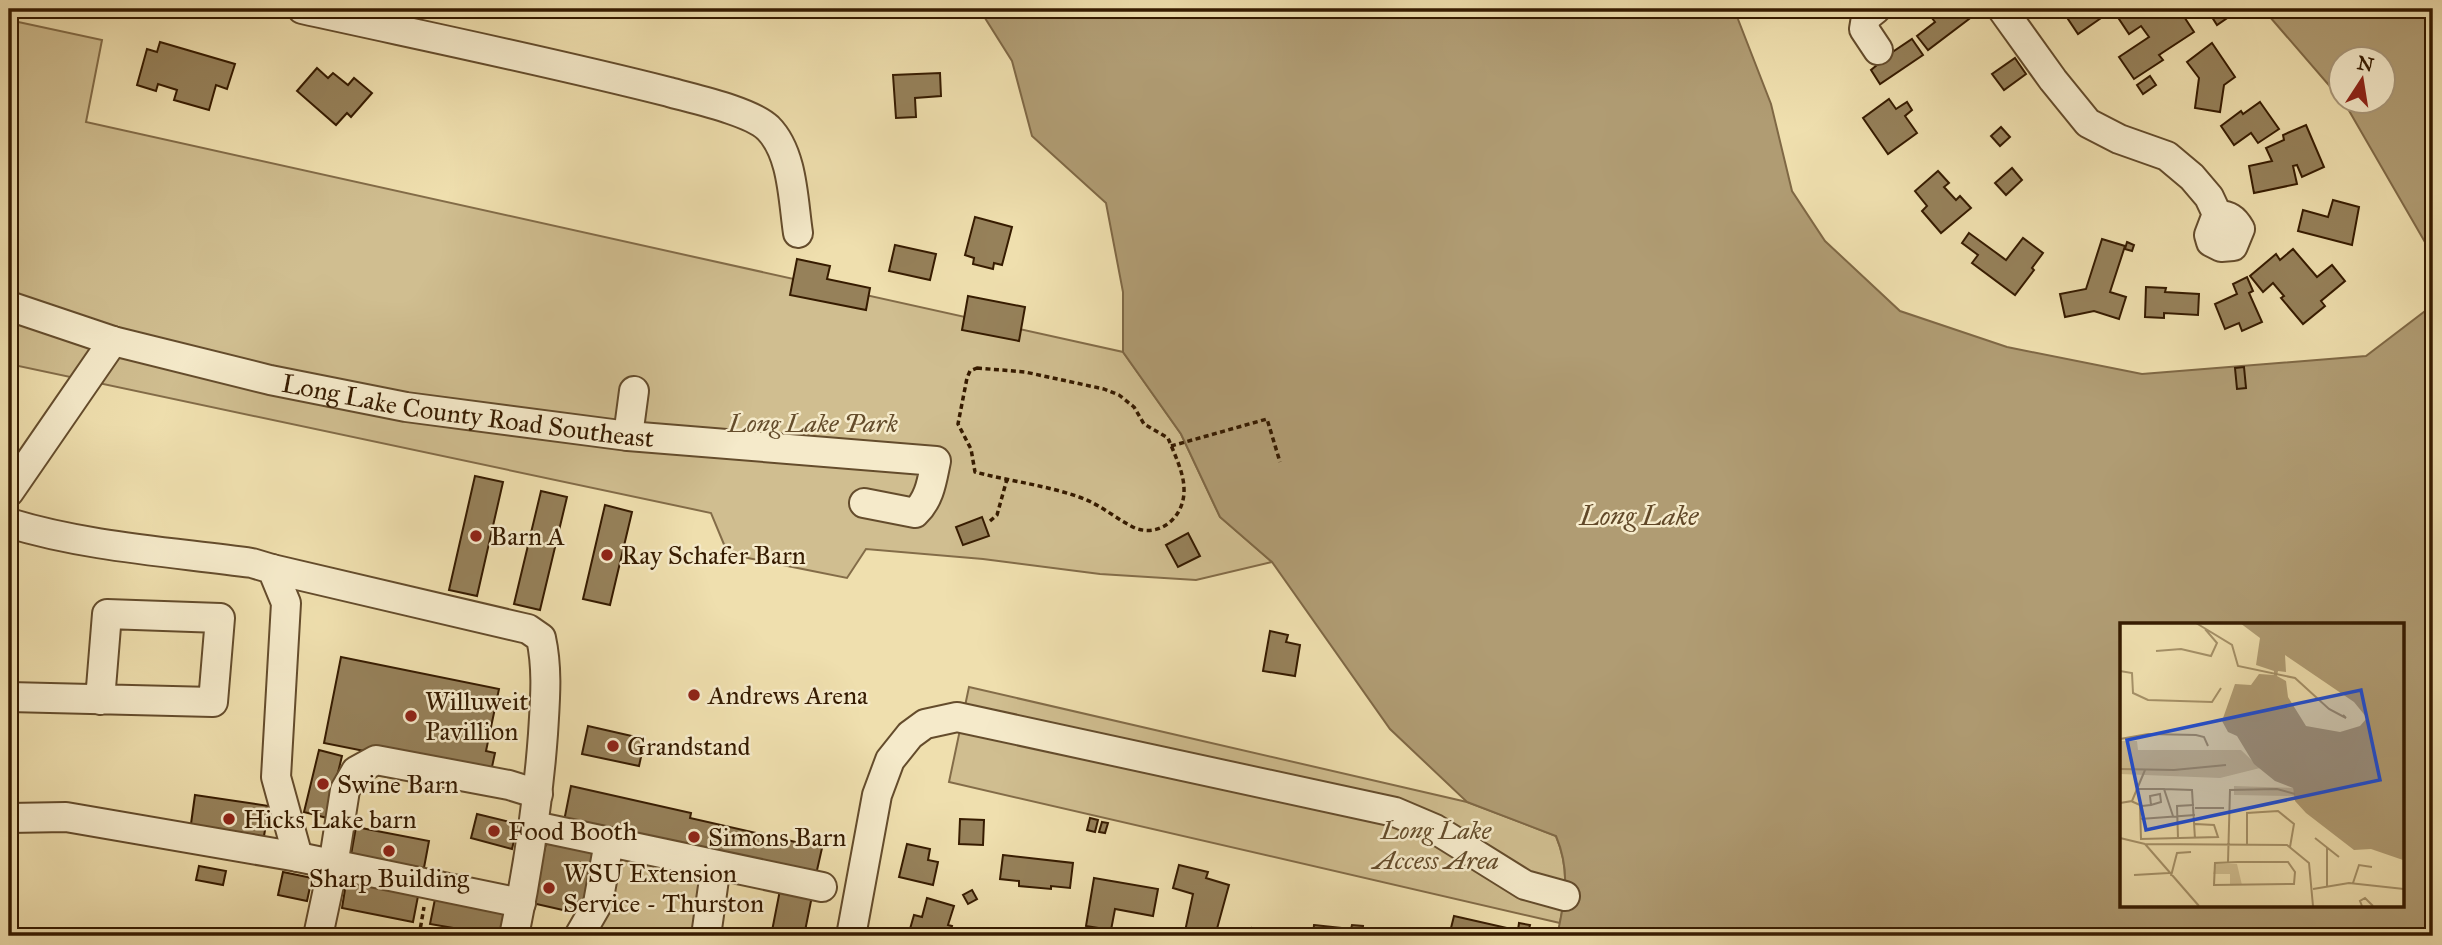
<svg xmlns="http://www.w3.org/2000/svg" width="2442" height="945" font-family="'IM FELL Great Primer',serif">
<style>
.green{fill:#d0be90;stroke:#836c48;stroke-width:2}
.water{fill:#b09c73;stroke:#7f6845;stroke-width:2;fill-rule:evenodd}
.building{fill:#96815a;stroke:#361b00;stroke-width:2}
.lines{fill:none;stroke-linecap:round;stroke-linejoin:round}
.minor-casing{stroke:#644c2c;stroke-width:32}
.path{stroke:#361b00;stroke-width:3.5;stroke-dasharray:5 3.5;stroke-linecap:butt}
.minor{stroke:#f5eaca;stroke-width:28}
.poi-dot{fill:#8f2418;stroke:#f5eaca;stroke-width:2.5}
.labels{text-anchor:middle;stroke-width:5;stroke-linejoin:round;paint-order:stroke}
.street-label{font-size:26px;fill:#361b00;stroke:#f5eaca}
.park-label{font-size:26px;font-style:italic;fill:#644c2b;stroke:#f5eaca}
.poi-label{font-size:26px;fill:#361b00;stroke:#f5eaca;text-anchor:start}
.water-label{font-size:28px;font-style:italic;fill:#614828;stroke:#f5eaca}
.inset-road{fill:none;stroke:#a59168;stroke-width:2}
.view{fill:#1d4ed8;fill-opacity:0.15;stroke:#1d4ed8;stroke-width:3.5}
.inset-edge{fill:none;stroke:#361b00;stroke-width:3.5}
</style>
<rect width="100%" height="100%" fill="#efdfae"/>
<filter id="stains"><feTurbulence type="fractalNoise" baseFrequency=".00286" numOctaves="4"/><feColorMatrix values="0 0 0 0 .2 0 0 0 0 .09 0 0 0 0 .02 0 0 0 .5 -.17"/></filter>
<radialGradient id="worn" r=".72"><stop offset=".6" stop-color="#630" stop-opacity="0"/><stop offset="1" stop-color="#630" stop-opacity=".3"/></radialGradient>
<g class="green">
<path d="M9,20l93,20 -16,82 1037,230 58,82 39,83 52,45 -76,18 -96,-6 -117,-15 -117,-10 -19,29 -119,-24 -17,-41 -702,-149z"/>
<path d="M969,687l498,115 89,34c13,31 10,55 4,87l-611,-141z"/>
<path d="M615,858l81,10 9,12 -10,56h-104z"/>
</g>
<g class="water">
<path d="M992,9h742l37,95 21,87 33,50 75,70 107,36 135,27 224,-18 67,-51v631h-876c8,-36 14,-64 -1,-100l-89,-34 -77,-73 -118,-167 -52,-45 -39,-83 -58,-82v-60l-17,-89 -74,-67 -20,-75 -27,-43zM2122,625h280v280h-280z"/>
<path d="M2263,9h170v247l-89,-154h38v-42h-42v38z"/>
</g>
<g class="building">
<path d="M1925,9h37l7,10 -41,31 -11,-14 18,-14z"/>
<path d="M2071,9h29l4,7 -26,18 -14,-21z"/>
<path d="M2128,9h51l15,23 -35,23 4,5 -29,19 -15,-22 30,-20 -8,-11 -12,8 -12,-18z"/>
<path d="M2218,9h16l2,3 -19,13 -7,-11z"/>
<path d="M1912,39l11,16 -43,29 -9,-14 6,-5 -1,-2z"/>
<path d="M160,42l75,22 -8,25 -11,-4 -7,25 -35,-10 3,-10 -19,-6 -2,7 -19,-6 10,-36 10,3z"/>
<path d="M2212,43l23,34 -11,8 -4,27 -25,-4 4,-30 -12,-16z"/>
<path d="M2015,58l11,16 -22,16 -12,-16z"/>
<path d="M317,68l11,10 5,-5 15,12 6,-7 18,15 -21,24 -4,-4 -11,12 -39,-34z"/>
<path d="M940,73l1,23 -26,2 1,19 -20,1 -3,-43z"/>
<path d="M2150,76l6,9 -13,9 -6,-9z"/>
<path d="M1889,99l7,10 11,-7 5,8 -7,6 12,17 -29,21 -25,-36z"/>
<path d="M2260,102l19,27 -21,14 -7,-10 -17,12 -13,-19 20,-15 2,3z"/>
<path d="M2306,125l18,42 -22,10 -5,-12 -4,1 4,18 -43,9 -5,-27 23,-5 -6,-13 18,-8 -1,-5z"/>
<path d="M2001,127l9,10 -10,9 -9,-10z"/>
<path d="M2012,168l10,12 -16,15 -11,-12z"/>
<path d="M1938,171l11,12 -5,4 12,13 4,-4 11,12 -30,25 -19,-22 5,-5 -12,-15z"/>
<path d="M2333,200l26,7 -7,38 -54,-14 5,-21 25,7z"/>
<path d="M975,217l37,10 -10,38 -8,-2 -1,6 -20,-5 1,-6 -9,-3z"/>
<path d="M1969,233l37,27 17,-22 20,15 -11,15 2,2 -19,25 -43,-32 6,-8 -16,-12z"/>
<path d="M2102,239l23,7 -15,46 16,5 -7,22 -25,-8 -29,6 -5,-23 26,-5z"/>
<path d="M2127,242l7,3 -2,6 -7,-2z"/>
<path d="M895,245l41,9 -6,26 -41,-9z"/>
<path d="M2293,249l24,28 15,-12 13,16 -24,20 4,5 -22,18 -22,-26 3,-2 -11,-13 -10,9 -13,-16 26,-22 4,6z"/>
<path d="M797,259l33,7 -3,13 43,9 -4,22 -76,-15z"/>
<path d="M2247,277l6,14 -4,2 13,29 -20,9 -3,-8 -14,6 -10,-25 22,-10 -4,-10z"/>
<path d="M2146,287l20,1 -1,4 34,2 -1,21 -34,-2v5l-19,-1z"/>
<path d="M968,296l57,11 -6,34 -57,-11z"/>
<path d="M2244,367l2,21 -9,1 -2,-21z"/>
<path d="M475,476l28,6 -26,114 -28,-6z"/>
<path d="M541,491l26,6 -27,113 -26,-6z"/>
<path d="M605,505l27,7 -22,93 -27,-6z"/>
<path d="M982,517l7,19 -26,9 -7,-18z"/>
<path d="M1188,533l12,23 -22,11 -12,-22z"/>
<path d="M1270,631l18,4 -2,7 14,3 -5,31 -32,-5z"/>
<path d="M341,657l158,32 -13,62 9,2 -5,23 -166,-33z"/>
<path d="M588,726l57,13 -6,27 -57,-12z"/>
<path d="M319,750l23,6 -15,62 -23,-6z"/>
<path d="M571,786l120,27 -1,5 132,30 -7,31 -252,-53z"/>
<path d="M195,795l74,11 -6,36 -73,-11z"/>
<path d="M477,814l41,10 -6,25 -41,-11z"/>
<path d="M1090,818l8,2 -3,12 -8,-2z"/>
<path d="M960,819l24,1 -1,25 -24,-1z"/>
<path d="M1102,822l6,1 -3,10 -6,-1z"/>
<path d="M356,827l73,14 -6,32 -73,-13z"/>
<path d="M547,839l52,12 -14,64 -53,-12z"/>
<path d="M907,844l23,5 -2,11 10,2 -5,23 -34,-8z"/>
<path d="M1003,855l70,8 -3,25 -19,-2v3l-32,-3v-5l-19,-2z"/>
<path d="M1179,865l29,7 -2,6 23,7 -14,51h-31l9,-42 -20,-6z"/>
<path d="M199,866l27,5 -3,14 -27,-5z"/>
<path d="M283,872l29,6 -5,23 -29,-6z"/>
<path d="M347,877l72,14 -6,31 -71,-14z"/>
<path d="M1094,878l64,11 -5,27 -38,-7 -4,21 -25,-4z"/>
<path d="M780,890l32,6 -8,40h-33z"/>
<path d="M972,890l5,9 -9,5 -5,-9z"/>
<path d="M436,894l69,14 -5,28 -70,-12z"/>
<path d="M927,898l27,8 -6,19 4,1 -3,10h-41l6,-21 8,2z"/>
<path d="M1454,916l53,12 -1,8h-57z"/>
<path d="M1519,923l11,2 -2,8 -10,-3z"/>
<path d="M1314,925l37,4 1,-4 11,1 -1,10h-49z"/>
<path d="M1252,928l21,3 -1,5h-21z"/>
</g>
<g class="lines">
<g class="minor-casing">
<g id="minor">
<path d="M302,9c122,27 245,52 367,83 25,7 81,19 99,36 25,25 25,72 30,105"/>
<path d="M1876,9l-10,8 -2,12 14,21"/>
<path d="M2002,9l51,71 35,43 31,16 48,17 25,21 17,20 8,17 -8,21 2,7 10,5 12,-1 7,-17c-6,-11 -11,-13 -23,-15"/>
<path id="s1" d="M9,306l104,35 157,39 136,27 222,29 308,25c-4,19 -6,38 -21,52l-51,-10"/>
<path d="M628,436l6,-45"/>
<path d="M9,492l104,-151"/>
<path d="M9,523c78,24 163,29 243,40l20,6 14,34 -10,174 22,80"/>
<path d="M272,569l256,60 13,9c7,32 4,63 2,96 -5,68 -15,135 -29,202"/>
<path d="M9,697l204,5 7,-84 -113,-4 -7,86"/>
<path d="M9,818l57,-1 232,40 223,46"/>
<path d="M534,826l288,61"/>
<path d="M318,936l15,-70 12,-76 11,-19 20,-11 133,25 29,9"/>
<path d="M579,936l19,-33 11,-61"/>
<path d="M706,936l10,-71"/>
<path d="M851,936l26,-141 13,-35 20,-25 15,-11 32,-7 438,95 40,17 90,56 40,11"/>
</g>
</g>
<g class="path">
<path d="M977,368l48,4 79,17 15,6 15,12 10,17 24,14c6,15 16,35 16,51 1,27 -23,49 -49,39 -19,-9 -35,-24 -56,-31 -34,-12 -70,-16 -104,-25l-4,-23 -13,-25 9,-46 3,-7z"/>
<path d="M1171,446l96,-27 13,43"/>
<path d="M990,521l7,-6 10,-36"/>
<path d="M341,932l22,4"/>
<path d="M419,936l5,-29"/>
</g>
<use href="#minor" class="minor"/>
</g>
<g class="poi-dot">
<circle cx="476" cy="536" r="7"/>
<circle cx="607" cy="555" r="7"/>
<circle cx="694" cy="695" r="7"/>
<circle cx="411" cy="716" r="7"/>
<circle cx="613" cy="746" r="7"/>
<circle cx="323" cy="784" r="7"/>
<circle cx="229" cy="819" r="7"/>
<circle cx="494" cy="831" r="7"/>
<circle cx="694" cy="837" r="7"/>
<circle cx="389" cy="851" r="7"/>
<circle cx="549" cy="888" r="7"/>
</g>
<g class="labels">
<g class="street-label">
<text dy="9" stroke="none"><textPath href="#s1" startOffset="472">Long Lake County Road Southeast</textPath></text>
</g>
<g class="park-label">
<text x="813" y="432">Long Lake Park</text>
<text x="1436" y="839">Long Lake<tspan x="1436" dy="30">Access Area</tspan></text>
</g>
<g class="poi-label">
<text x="490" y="545">Barn A</text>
<text x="621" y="564">Ray Schafer Barn</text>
<text x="708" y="704">Andrews Arena</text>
<text x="425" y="710">Willuweit<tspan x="425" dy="30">Pavillion</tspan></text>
<text x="627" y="755">Grandstand</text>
<text x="337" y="793">Swine Barn</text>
<text x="243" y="828">Hicks Lake barn</text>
<text x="508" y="840">Food Booth</text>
<text x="708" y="846">Simons Barn</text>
<text x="563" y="882">WSU Extension<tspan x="563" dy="30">Service - Thurston</tspan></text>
<text x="389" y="887" text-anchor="middle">Sharp Building</text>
</g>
<g class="water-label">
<text x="1639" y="525">Long Lake</text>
</g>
</g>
<g transform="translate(2120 623)">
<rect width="284" height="284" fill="#efdfae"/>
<path d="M0,118h17l1,9h103l19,18 -40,10 -100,-4zM114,163l59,2 2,8 -61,-1zM96,241h21l5,21h-12v-11h-17z" fill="#d0be90"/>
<path d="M120,0h163v237l-32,-11 -17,1 -48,-37 -11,-12 -2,-13 -18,-7 -21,-17 -17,-28 -9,-4 -6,-11 13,-37 16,1 8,-11 15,1v-4l-18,-6 4,-27zM165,32l69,47 13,16 -7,8 -20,6 -34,-6 -18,-29 -2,-16 -9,-5 1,-5 8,1z" fill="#b09c73" fill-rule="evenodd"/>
<path class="inset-road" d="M76,0l36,22 6,21 57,12 34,31 17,9 -3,-3M36,28l25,-2 30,7 6,-13 -12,-14M0,48l12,2 1,20 15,7 64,2 9,-14M0,116l28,-5 48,1 8,2 4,9M0,146l54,1 52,-5M17,166h27l9,27M44,166l28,1 3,49M11,178l11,5 9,-1 10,-3 -1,-8 -10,2 1,9M0,180l12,-2 13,-31M20,183l1,33 77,-2 -4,-12 -19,-1M75,185h29M20,196l55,-4M0,215l25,6 142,1 22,18 4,43M58,215l-1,-32 17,-1M195,215l24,19M25,221l54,62M127,221v-31l31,-2 16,13 -4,23M207,225v38M108,239l2,-72 47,-1 18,5M118,239h50l7,10 -1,12 -80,1 1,-22zM14,252l35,-2M51,253l6,-23 14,-1M233,260l6,-18 13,2M193,266l36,-6 55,6M242,283l-2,-5 5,-3 8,8"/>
<path class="view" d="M241,67l19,90 -234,50 -19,-90z"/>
<rect width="284" height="284" class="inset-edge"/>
</g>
<rect width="2442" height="945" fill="none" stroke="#efdfae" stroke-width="35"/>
<rect x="10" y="10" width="2421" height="924" fill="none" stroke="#361b00" stroke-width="3.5"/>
<rect x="18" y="18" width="2407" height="910" fill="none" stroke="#361b00" stroke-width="2"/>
<g transform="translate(2362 80) rotate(12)"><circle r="33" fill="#f5eaca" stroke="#a99779" stroke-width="2"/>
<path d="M0-5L12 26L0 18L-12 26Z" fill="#8f2418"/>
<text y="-10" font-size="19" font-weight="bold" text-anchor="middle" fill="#361b00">N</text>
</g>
<rect width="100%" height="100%" filter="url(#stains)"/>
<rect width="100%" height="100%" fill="url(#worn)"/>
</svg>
